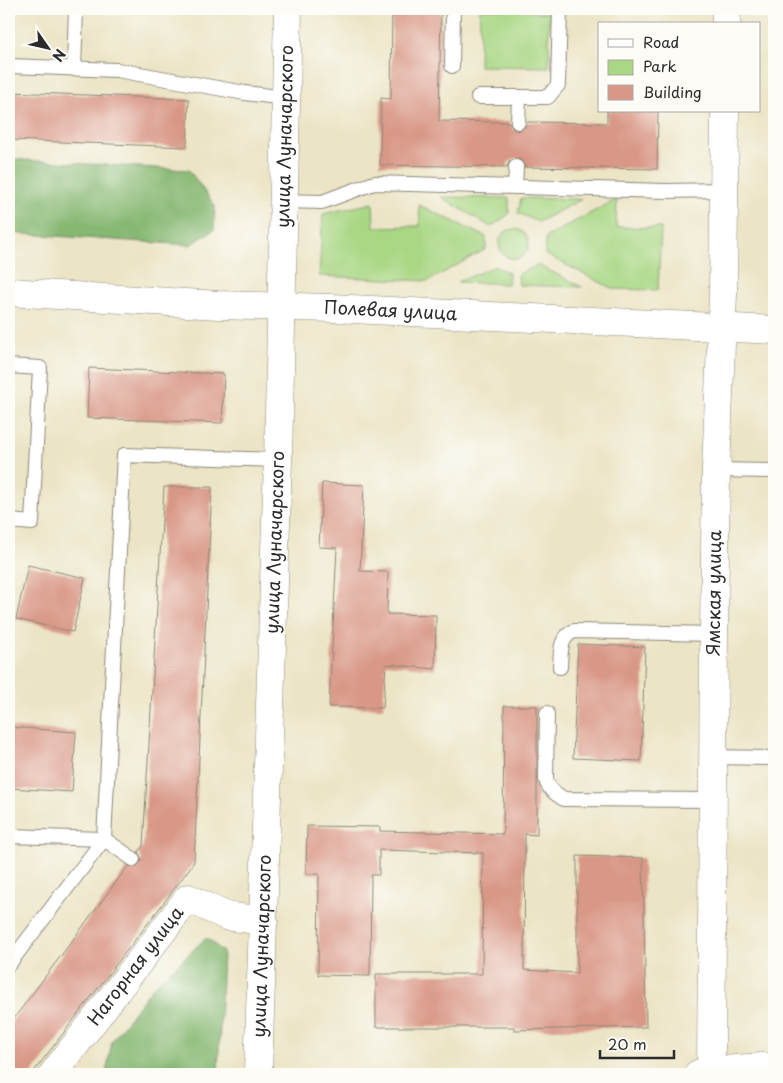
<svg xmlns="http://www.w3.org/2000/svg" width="783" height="1083" viewBox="0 0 783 1083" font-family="'Playpen Sans',sans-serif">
	<rect width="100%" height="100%" fill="#fdfcf7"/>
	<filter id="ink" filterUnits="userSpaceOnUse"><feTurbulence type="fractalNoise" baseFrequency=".02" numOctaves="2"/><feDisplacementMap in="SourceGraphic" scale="10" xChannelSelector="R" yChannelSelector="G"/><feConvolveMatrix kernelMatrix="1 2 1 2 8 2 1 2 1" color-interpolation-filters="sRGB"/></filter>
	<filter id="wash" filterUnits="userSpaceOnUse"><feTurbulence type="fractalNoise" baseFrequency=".0096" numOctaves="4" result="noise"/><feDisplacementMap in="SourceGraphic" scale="20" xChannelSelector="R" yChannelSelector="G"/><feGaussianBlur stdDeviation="1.12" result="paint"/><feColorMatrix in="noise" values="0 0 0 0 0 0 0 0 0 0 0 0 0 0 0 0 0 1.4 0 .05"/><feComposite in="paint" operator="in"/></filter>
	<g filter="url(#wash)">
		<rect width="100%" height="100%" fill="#ebe4c5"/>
		<!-- green -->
		<g fill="#a9d784" stroke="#6a8158">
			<polygon points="480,9 530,9 531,12 549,13 549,67 479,66"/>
			<polygon points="441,197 509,198 509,214 491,227"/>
			<polygon points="521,198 582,199 538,222 518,213"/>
			<polygon points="617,199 616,227 661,228 658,290 613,289 545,254 546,237"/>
			<polygon points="373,203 374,227 420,226 419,205 486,237 486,249 428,281 319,276 323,214"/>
			<circle cx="514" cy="244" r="15"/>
			<polygon points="538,265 582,287 519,285 518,274"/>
			<polygon points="495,266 509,273 508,284 457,282"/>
		</g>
		<!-- forest -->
		<g fill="#86b872" stroke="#58724e">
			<polygon points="9,159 189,170 215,206 214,230 190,245 9,233"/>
			<polygon points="205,939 209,939 223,952 218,1074 106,1074 112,1041 153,987"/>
		</g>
		<g id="blocks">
			<!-- building -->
			<g fill="#d99887">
				<polygon points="392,9 441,9 439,121 509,122 513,129 518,131 525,127 527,122 607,123 607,111 658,111 657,169 525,167 521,160 516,158 509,162 507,167 380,165 381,98 391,99"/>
				<polygon points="9,92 189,99 187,147 9,140"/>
				<polygon points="89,368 224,374 222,423 87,418"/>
				<polygon points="322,483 364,485 360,571 388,572 387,614 436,615 435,669 386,664 383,708 329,707 337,548 319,547"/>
				<polygon points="164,487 212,487 194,862 175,888 32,1074 9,1074 9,1025 128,866 136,867 142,860 138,852 143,846"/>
				<polygon points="28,565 85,578 73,632 16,619"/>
				<polygon points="578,644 645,647 641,761 573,758"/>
				<polygon points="504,706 537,706 537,835 525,834 524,970 577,973 577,856 643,858 646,1027 514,1030 514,1027 376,1027 376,974 482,974 483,853 379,850 379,875 371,875 370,976 318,975 319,874 306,874 307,826 380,827 380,831 503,834"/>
				<polygon points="9,727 76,732 72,792 9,788"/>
			</g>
		</g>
	</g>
	<g filter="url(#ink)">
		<use href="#blocks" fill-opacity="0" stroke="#8b8878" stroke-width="1"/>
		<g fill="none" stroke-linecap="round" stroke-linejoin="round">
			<!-- service casing -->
			<g stroke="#8b8878" stroke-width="16">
				<g id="service">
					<polyline points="9,66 117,70 245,93 286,98"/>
					<polyline points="452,66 453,9"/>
					<polyline points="74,69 76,9"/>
					<polyline points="478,97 548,97 558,85 560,9"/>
					<polyline points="518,122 519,97"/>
					<polyline points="515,187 516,167"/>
					<polyline points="284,201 322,202 374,183 666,191 724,190"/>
					<polyline points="9,366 40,368 32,523 9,521"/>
					<polyline points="716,470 774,471"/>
					<path d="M560 667C561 652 559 638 574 631L714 634"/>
					<path d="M547 713 546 780C548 789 556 794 564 799L712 800"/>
					<polyline points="713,757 774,758"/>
					<polyline points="9,836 104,839 133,859"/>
					<polyline points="9,964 104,839 124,455 278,460"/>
				</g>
			</g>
			<!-- minor casing -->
			<g stroke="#8b8878" stroke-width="29">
				<g id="minor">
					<path id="s1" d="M53 1074 188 898 226 916 264 921"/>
					<polyline points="698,1074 711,1071 774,1066"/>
				</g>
			</g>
			<!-- tertiary casing -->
			<g stroke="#8b8878" stroke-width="29">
				<g id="tertiary">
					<path id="s2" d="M9 292 218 305 332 308 774 330"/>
				</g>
			</g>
			<!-- primary casing -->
			<g stroke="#8b8878" stroke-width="29">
				<g id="primary">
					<polyline points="726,24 726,9"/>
					<path id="s3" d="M258 1074 278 460 288 9"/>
					<path id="s4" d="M711 1074 714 634 716 470 723 294 725 111"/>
				</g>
			</g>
			<!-- service -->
			<use href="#service" stroke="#fff" stroke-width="14"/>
			<!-- minor -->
			<use href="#minor" stroke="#fff" stroke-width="28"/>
			<!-- tertiary -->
			<use href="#tertiary" stroke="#fff" stroke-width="28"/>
			<!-- primary -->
			<use href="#primary" stroke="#fff" stroke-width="28"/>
		</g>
	</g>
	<g text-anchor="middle" stroke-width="4.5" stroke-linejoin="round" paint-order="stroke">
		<!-- street labels -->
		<g font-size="18" fill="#2b2b2b" stroke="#fdfcf7">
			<text dy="6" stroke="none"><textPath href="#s3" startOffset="938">улица Луначарского</textPath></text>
			<text dy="6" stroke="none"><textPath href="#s2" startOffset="382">Полевая улица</textPath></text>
			<text dy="6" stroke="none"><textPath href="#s3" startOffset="532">улица Луначарского</textPath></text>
			<text dy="6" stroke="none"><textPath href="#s4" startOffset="481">Ямская улица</textPath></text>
			<text dy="6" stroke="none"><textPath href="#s3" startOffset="128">улица Луначарского</textPath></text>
			<text dy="6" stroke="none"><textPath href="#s1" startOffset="136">Нагорная улица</textPath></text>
		</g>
	</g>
	<!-- margin -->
	<rect width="783" height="1083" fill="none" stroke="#fdfcf7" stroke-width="30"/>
	<!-- legend -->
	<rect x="598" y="22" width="162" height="90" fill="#fdfcf7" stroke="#a9a8a5"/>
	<rect x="608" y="39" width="25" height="8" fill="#ffffff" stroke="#a9a8a5"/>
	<text x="643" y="48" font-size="15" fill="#2b2b2b">Road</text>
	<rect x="608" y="60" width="25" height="15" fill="#a9d784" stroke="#a9a8a5"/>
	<text x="643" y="72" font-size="15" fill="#2b2b2b">Park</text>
	<rect x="608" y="85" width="25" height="15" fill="#d99887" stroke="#a9a8a5"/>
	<text x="643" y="98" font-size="15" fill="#2b2b2b">Building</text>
	<!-- north arrow -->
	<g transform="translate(48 48) rotate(124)" stroke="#fdfcf7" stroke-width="4" paint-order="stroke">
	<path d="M0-4L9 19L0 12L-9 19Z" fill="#2b2b2b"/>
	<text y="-8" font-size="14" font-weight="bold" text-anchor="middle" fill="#2b2b2b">N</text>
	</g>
	<!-- scale -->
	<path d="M600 1050v8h74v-8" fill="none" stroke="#2b2b2b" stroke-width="2.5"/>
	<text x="608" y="1050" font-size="15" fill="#2b2b2b" stroke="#fdfcf7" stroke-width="4" paint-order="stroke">20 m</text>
</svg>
